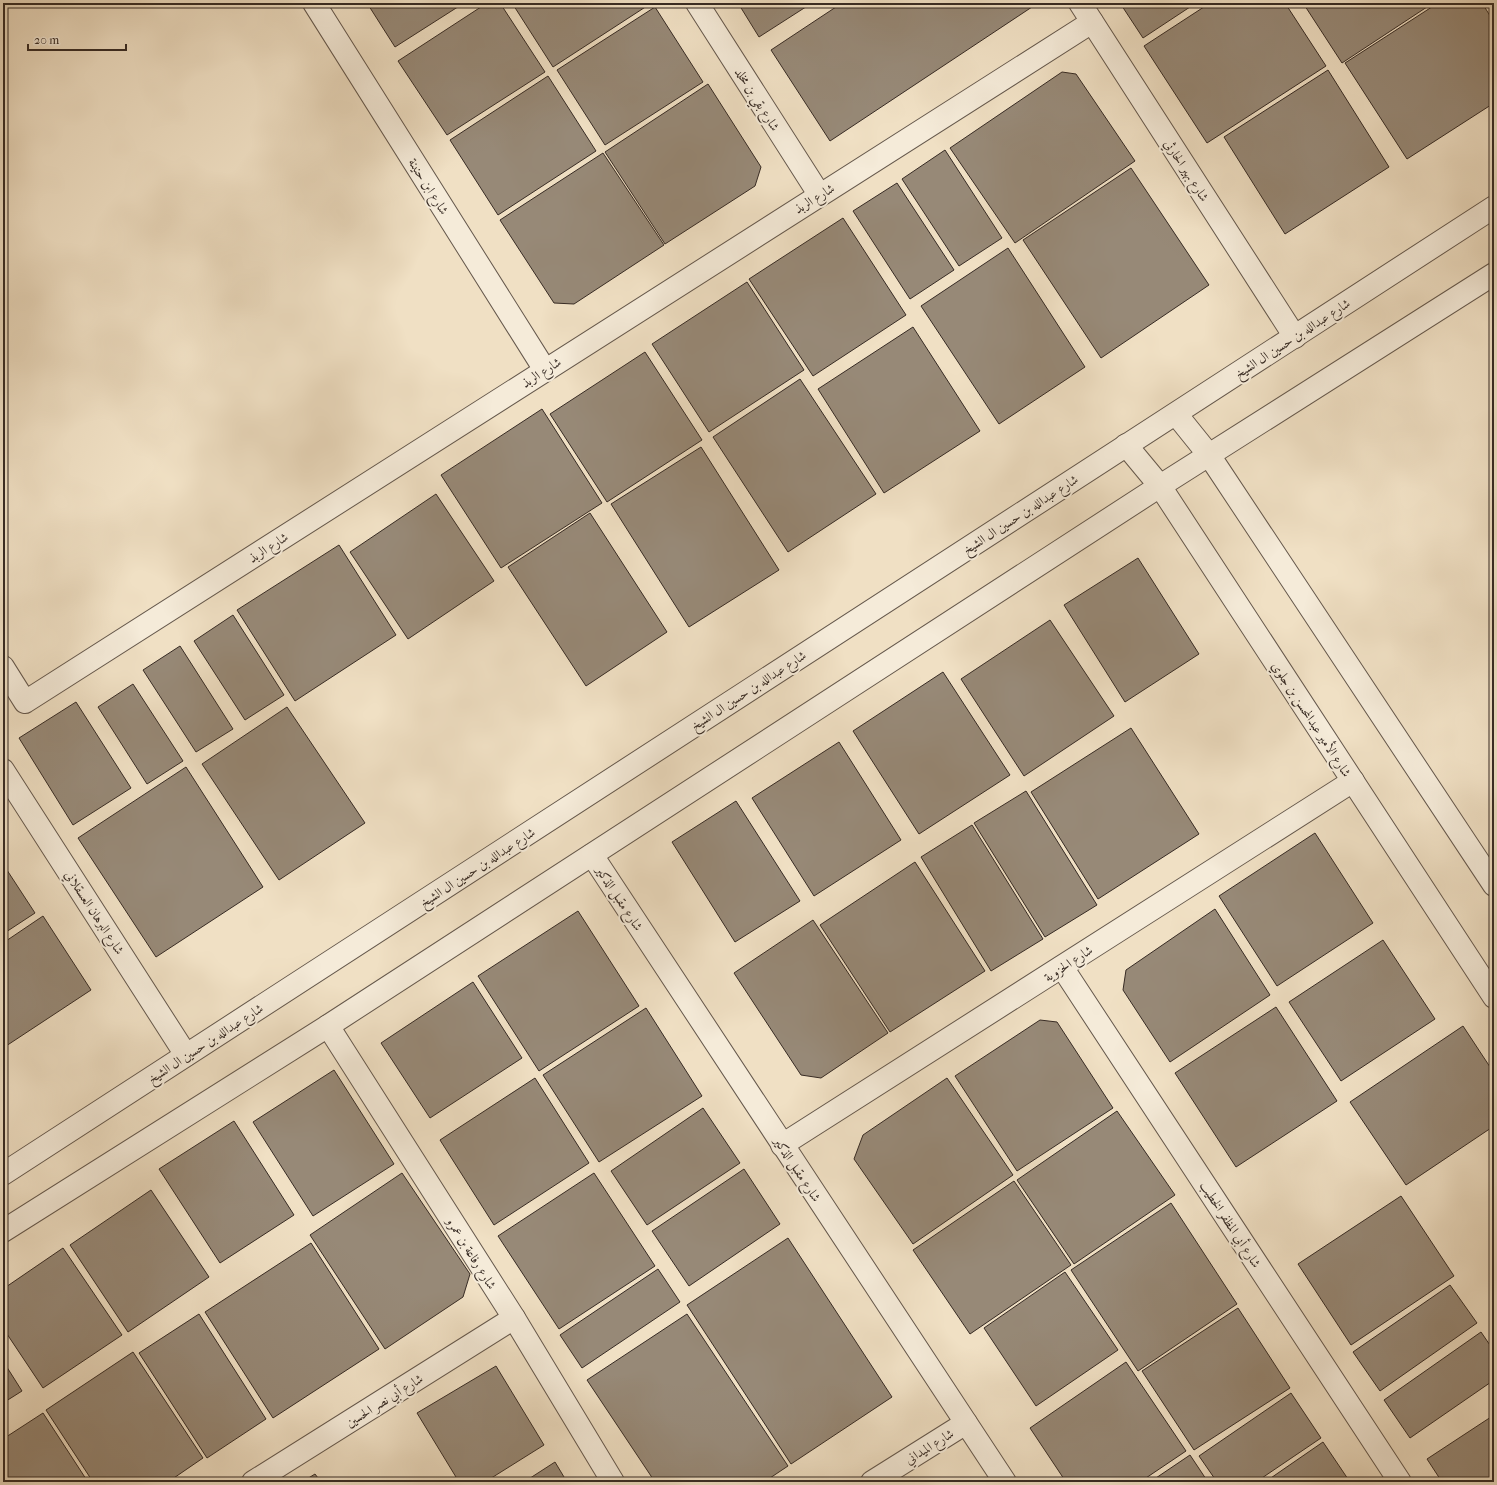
<svg xmlns="http://www.w3.org/2000/svg" width="1497" height="1485" viewBox="0 0 1497 1485" font-family="'IM FELL French Canon',Amiri,serif">
	<rect width="100%" height="100%" fill="#f0e0c4"/>
	<filter id="stains"><feTurbulence type="fractalNoise" baseFrequency=".005" numOctaves="4"/><feColorMatrix values="0 0 0 0 .2 0 0 0 0 .09 0 0 0 0 .02 0 0 0 .5 -.17"/></filter>
	<radialGradient id="worn" r=".72"><stop offset=".6" stop-color="#630" stop-opacity="0"/><stop offset="1" stop-color="#630" stop-opacity=".3"/></radialGradient>
	<!-- building -->
	<g fill="#978977" stroke="#372b24">
		<polygon points="367,3 464,3 395,47"/>
		<polygon points="487,3 500,3 545,72 447,135 398,61"/>
		<polygon points="512,3 650,3 650,4 553,67"/>
		<polygon points="738,3 812,3 759,37"/>
		<polygon points="842,3 1034,3 1035,5 830,141 771,50"/>
		<polygon points="1120,3 1196,3 1143,38"/>
		<polygon points="1210,3 1285,3 1326,66 1207,143 1144,46"/>
		<polygon points="1303,3 1433,3 1342,63"/>
		<polygon points="1438,3 1482,3 1494,22 1494,103 1407,159 1345,63"/>
		<polygon points="655,7 703,82 605,145 557,70"/>
		<polygon points="1328,70 1389,167 1285,234 1224,137"/>
		<polygon points="1062,72 1076,74 1135,161 1015,243 950,148"/>
		<polygon points="548,76 596,151 498,215 450,140"/>
		<polygon points="708,84 761,167 755,186 665,244 605,152"/>
		<polygon points="945,150 1002,238 959,266 902,179"/>
		<polygon points="603,153 664,245 574,304 554,303 500,220"/>
		<polygon points="1131,168 1209,285 1101,358 1023,240"/>
		<polygon points="897,183 954,270 910,299 853,211"/>
		<polygon points="843,218 906,315 813,376 749,279"/>
		<polygon points="1008,248 1085,367 999,424 921,306"/>
		<polygon points="747,282 804,370 709,432 652,344"/>
		<polygon points="913,327 980,431 884,493 818,389"/>
		<polygon points="645,352 702,440 607,502 550,414"/>
		<polygon points="800,379 876,494 788,552 713,437"/>
		<polygon points="542,409 602,503 501,568 441,475"/>
		<polygon points="701,447 779,570 689,627 611,504"/>
		<polygon points="436,494 494,581 408,639 350,552"/>
		<polygon points="590,513 667,632 586,686 508,567"/>
		<polygon points="339,545 396,635 295,701 237,610"/>
		<polygon points="1138,558 1199,654 1125,702 1064,605"/>
		<polygon points="233,615 284,695 245,720 194,641"/>
		<polygon points="1050,620 1114,716 1024,776 961,679"/>
		<polygon points="180,646 233,729 196,752 143,670"/>
		<polygon points="943,672 1010,775 919,834 853,731"/>
		<polygon points="133,684 183,761 147,784 98,707"/>
		<polygon points="76,702 131,788 73,825 19,738"/>
		<polygon points="287,707 365,823 279,880 202,764"/>
		<polygon points="1131,728 1199,834 1098,899 1031,792"/>
		<polygon points="839,742 901,840 814,896 752,798"/>
		<polygon points="186,767 263,887 156,957 78,838"/>
		<polygon points="1026,791 1097,905 1045,937 974,823"/>
		<polygon points="736,801 800,901 735,942 672,842"/>
		<polygon points="972,825 1043,939 991,971 921,857"/>
		<polygon points="1315,833 1373,923 1277,986 1219,896"/>
		<polygon points="915,862 985,971 890,1032 820,925"/>
		<polygon points="3,864 35,913 3,934"/>
		<polygon points="1215,909 1270,995 1170,1062 1123,990 1126,970"/>
		<polygon points="578,911 639,1006 539,1071 478,976"/>
		<polygon points="43,916 91,990 3,1048 3,943"/>
		<polygon points="813,920 888,1033 821,1078 801,1075 734,973"/>
		<polygon points="1383,940 1435,1019 1341,1081 1289,1002"/>
		<polygon points="473,982 522,1058 430,1118 381,1043"/>
		<polygon points="1276,1007 1337,1101 1236,1167 1175,1073"/>
		<polygon points="646,1008 702,1096 599,1162 543,1075"/>
		<polygon points="1040,1020 1057,1022 1113,1108 1017,1171 955,1076"/>
		<polygon points="1463,1026 1494,1073 1494,1126 1406,1185 1350,1102"/>
		<polygon points="334,1070 394,1164 313,1216 253,1122"/>
		<polygon points="535,1078 589,1163 494,1225 440,1140"/>
		<polygon points="947,1078 1013,1175 913,1244 854,1159 863,1135"/>
		<polygon points="703,1108 740,1163 647,1225 611,1171"/>
		<polygon points="1117,1111 1175,1195 1074,1264 1017,1180"/>
		<polygon points="234,1121 294,1215 220,1263 159,1169"/>
		<polygon points="744,1169 780,1224 689,1286 652,1231"/>
		<polygon points="402,1173 470,1274 463,1297 385,1349 310,1235"/>
		<polygon points="594,1173 655,1266 559,1329 498,1236"/>
		<polygon points="1014,1181 1071,1265 970,1334 913,1250"/>
		<polygon points="151,1190 209,1277 128,1332 70,1245"/>
		<polygon points="1401,1196 1454,1276 1351,1345 1298,1264"/>
		<polygon points="1171,1203 1237,1304 1138,1371 1071,1270"/>
		<polygon points="788,1238 892,1397 791,1464 687,1305"/>
		<polygon points="311,1243 379,1349 273,1418 205,1312"/>
		<polygon points="63,1248 122,1335 43,1388 3,1328 3,1289"/>
		<polygon points="658,1269 680,1302 582,1368 560,1335"/>
		<polygon points="1065,1272 1118,1350 1036,1406 984,1328"/>
		<polygon points="1450,1285 1477,1323 1380,1391 1353,1352"/>
		<polygon points="1238,1308 1290,1388 1194,1450 1142,1371"/>
		<polygon points="199,1314 266,1419 207,1458 139,1353"/>
		<polygon points="687,1314 788,1466 764,1482 655,1482 587,1380"/>
		<polygon points="1481,1332 1494,1351 1494,1380 1410,1438 1384,1400"/>
		<polygon points="133,1352 203,1458 168,1482 93,1482 46,1410"/>
		<polygon points="3,1361 22,1391 3,1403"/>
		<polygon points="1126,1362 1186,1451 1140,1482 1066,1482 1030,1428"/>
		<polygon points="496,1366 544,1445 485,1482 459,1482 417,1413"/>
		<polygon points="1291,1393 1321,1438 1256,1482 1217,1482 1199,1456"/>
		<polygon points="43,1413 88,1482 3,1482 3,1439"/>
		<polygon points="1494,1415 1494,1482 1442,1482 1427,1459"/>
		<polygon points="1323,1442 1350,1482 1265,1482"/>
		<polygon points="1190,1455 1208,1482 1150,1482"/>
		<polygon points="555,1462 567,1482 524,1482"/>
		<polygon points="315,1474 321,1482 302,1482"/>
	</g>
	<g fill="none" stroke-linecap="round" stroke-linejoin="round">
		<!-- minor casing -->
		<g stroke="#65584c" stroke-width="24">
			<g id="minor">
				<polyline points="314,3 545,370"/>
				<polyline points="697,3 819,194"/>
				<polyline points="1080,3 1295,337"/>
				<polyline points="3,667 25,702 1092,22"/>
				<polyline points="3,770 186,1055"/>
				<polyline points="592,855 1005,1482"/>
				<polyline points="1062,967 1400,1482"/>
				<polyline points="328,1026 514,1318 613,1482"/>
				<polyline points="782,1145 1353,781"/>
				<polyline points="253,1482 514,1318"/>
				<polyline points="872,1482 966,1423"/>
			</g>
		</g>
		<!-- tertiary casing -->
		<g stroke="#65584c" stroke-width="24">
			<g id="tertiary">
				<polyline points="1176,414 1209,455 1494,885"/>
				<polyline points="1126,445 1160,486 1494,997"/>
				<polyline points="3,1174 1494,207"/>
				<polyline points="3,1231 328,1026 1160,486 1494,274"/>
			</g>
		</g>
		<!-- minor -->
		<use href="#minor" stroke="#f5ebd9" stroke-width="22"/>
		<!-- tertiary -->
		<use href="#tertiary" stroke="#f5ebd9" stroke-width="22"/>
	</g>
	<g text-anchor="middle" stroke-width="4" stroke-linejoin="round" paint-order="stroke">
		<!-- street labels -->
		<g font-size="13" fill="#372b24" stroke="#f5ebd9">
			<text transform="translate(758 99) rotate(58)" y="5">شارع بقي بن مخلد</text>
			<text transform="translate(1187 170) rotate(57)" y="5">شارع بهير الحارثي</text>
			<text transform="translate(429 186) rotate(58)" y="5">شارع ابن حنينة</text>
			<text transform="translate(814 198) rotate(-32)" y="5">شارع الربذ</text>
			<text transform="translate(1292 338) rotate(-33)" y="5">شارع عبدالله بن حسين ال الشيخ</text>
			<text transform="translate(541 372) rotate(-33)" y="5">شارع الربذ</text>
			<text transform="translate(1020 514) rotate(-33)" y="5">شارع عبدالله بن حسين ال الشيخ</text>
			<text transform="translate(268 547) rotate(-33)" y="5">شارع الربذ</text>
			<text transform="translate(748 690) rotate(-33)" y="5">شارع عبدالله بن حسين ال الشيخ</text>
			<text transform="translate(1312 719) rotate(57)" y="5">شارع الأمير عبدالمحسن بن جلوي</text>
			<text transform="translate(477 867) rotate(-33)" y="5">شارع عبدالله بن حسين ال الشيخ</text>
			<text transform="translate(620 898) rotate(57)" y="5">شارع مقبل الذكير</text>
			<text transform="translate(95 912) rotate(57)" y="5">شارع البرهان العسقلاني</text>
			<text transform="translate(1068 963) rotate(-33)" y="5">شارع الحزوية</text>
			<text transform="translate(205 1043) rotate(-33)" y="5">شارع عبدالله بن حسين ال الشيخ</text>
			<text transform="translate(798 1169) rotate(57)" y="5">شارع مقبل الذكير</text>
			<text transform="translate(1231 1224) rotate(57)" y="5">شارع أبي المظفر الخطيب</text>
			<text transform="translate(472 1253) rotate(58)" y="5">شارع رفاعة بن عمرو</text>
			<text transform="translate(384 1400) rotate(-32)" y="5">شارع أبي نصر الحسين</text>
			<text transform="translate(929 1446) rotate(-32)" y="5">شارع الميداني</text>
		</g>
	</g>
	<!-- margin -->
	<rect width="1497" height="1485" fill="none" stroke="#f0e0c4" stroke-width="16"/>
	<rect x="4" y="4" width="1489" height="1477" fill="none" stroke="#372b24" stroke-width="2"/>
	<rect x="8" y="8" width="1481" height="1469" fill="none" stroke="#372b24"/>
	<!-- scale -->
	<path d="M28 44v6h98v-6" fill="none" stroke="#372b24" stroke-width="2"/>
	<text x="34" y="44" font-size="12" fill="#372b24" stroke="#f5ebd9" stroke-width="3" paint-order="stroke">20 m</text>
	<rect width="100%" height="100%" filter="url(#stains)"/>
	<rect width="100%" height="100%" fill="url(#worn)"/>
</svg>
